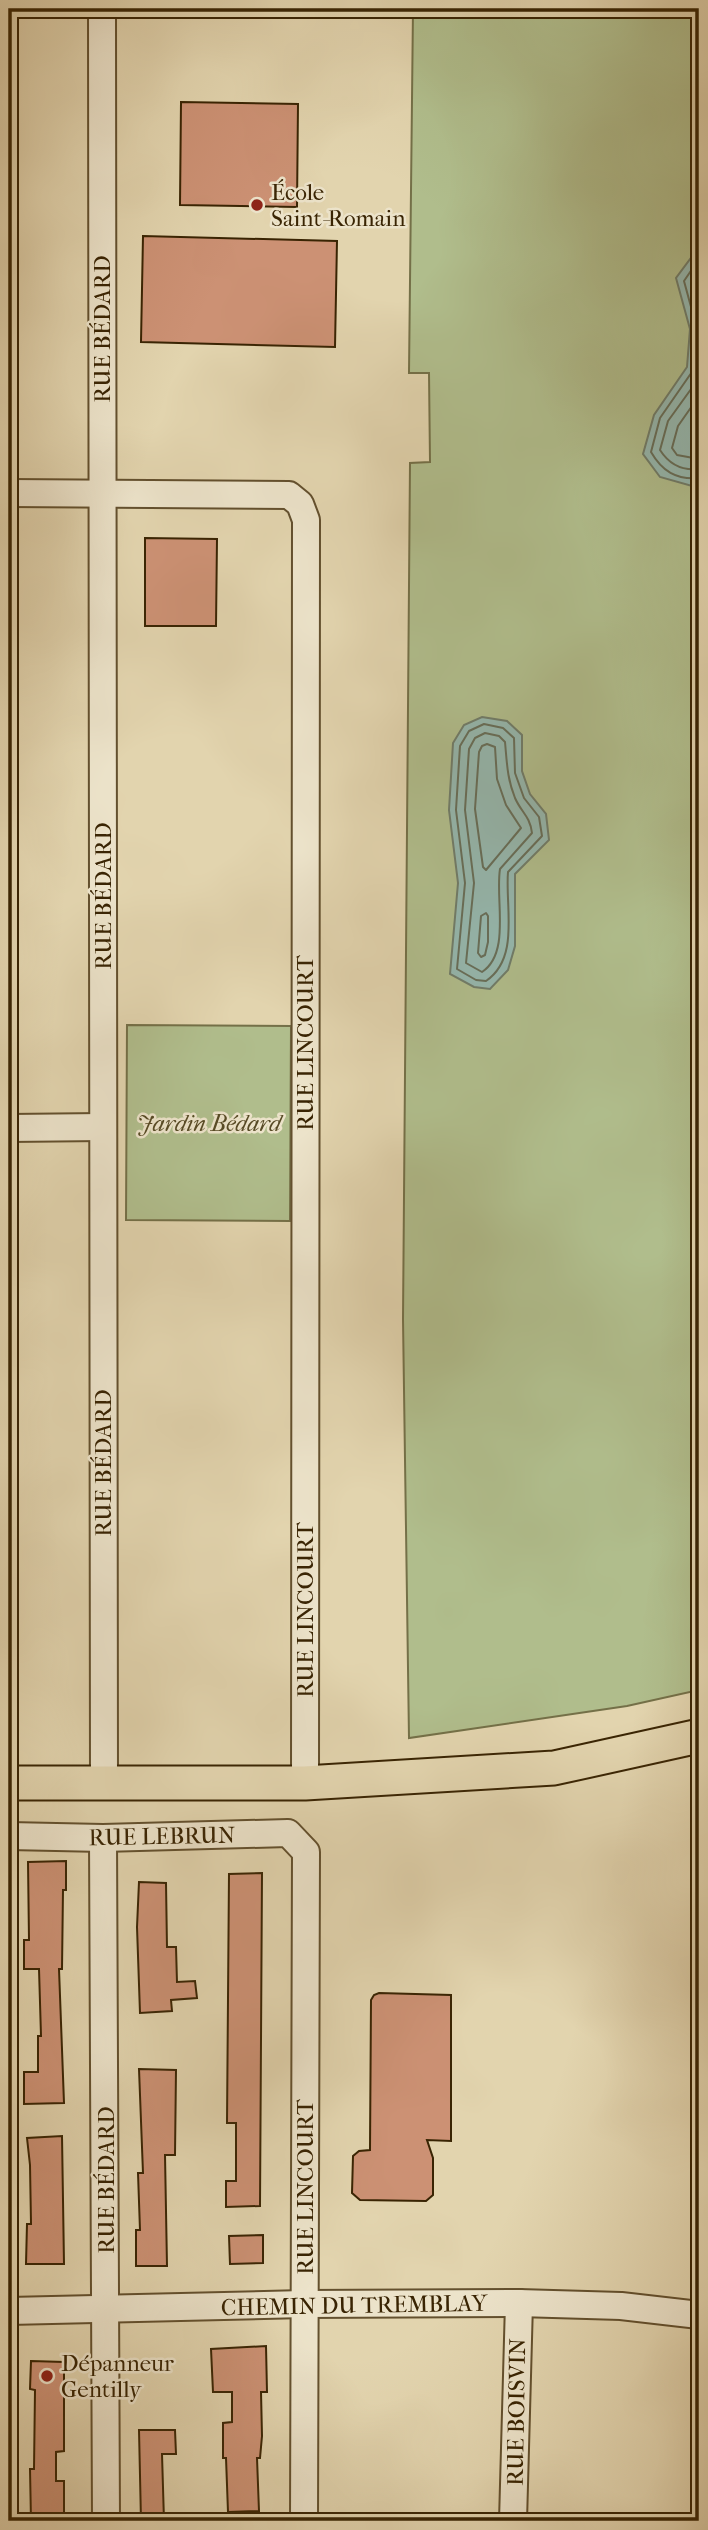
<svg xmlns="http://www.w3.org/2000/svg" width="708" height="2530" viewBox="0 0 708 2530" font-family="'IM FELL French Canon',serif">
	<rect width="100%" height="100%" fill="#e2d4ae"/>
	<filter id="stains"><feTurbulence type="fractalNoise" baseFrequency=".00286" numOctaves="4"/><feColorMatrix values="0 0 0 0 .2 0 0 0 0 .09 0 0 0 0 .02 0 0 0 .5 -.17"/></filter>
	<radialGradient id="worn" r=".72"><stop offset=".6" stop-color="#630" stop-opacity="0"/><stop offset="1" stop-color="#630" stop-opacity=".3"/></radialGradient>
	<!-- green -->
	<g fill="#b0bd8c" stroke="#747048" stroke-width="2">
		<polygon points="413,9 699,9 699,1690 627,1706 409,1738 403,1319 410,463 430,462 429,373 409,373"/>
		<polygon points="127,1025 291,1026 290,1221 126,1220"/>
	</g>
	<!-- water -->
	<g fill="#95b8af" stroke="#707d6a" stroke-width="2">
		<polygon points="699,250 699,484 692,486 660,477 643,454 654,415 687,367 690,329 676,278 696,251"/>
		<polygon points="482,717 507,721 522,735 522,771 530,794 546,814 549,840 515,874 515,946 508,970 490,989 474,987 450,974 458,883 449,810 453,743 464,725"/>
	</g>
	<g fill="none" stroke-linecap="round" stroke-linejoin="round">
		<!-- shore -->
		<g stroke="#676e59" stroke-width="2">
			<path d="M699 259 684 281 697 329 694 369 660 418 651 452C662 471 676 480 699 478"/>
			<path d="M699 378 668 421 660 450C669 464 682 471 699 469"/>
			<polyline points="699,396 678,426 672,448 677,455 699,459"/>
			<path d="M484 724 503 728 514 738 515 773 524 798 539 817 542 836 508 872C505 907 520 958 486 981L476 980 457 969 465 883 456 810 460 746 469 731Z"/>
			<path d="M485 733 499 736 505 742C507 763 507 778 515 798 521 812 530 816 532 833L500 869C495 899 511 953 482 972L466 963 474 883 465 810 469 749 475 738Z"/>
			<polygon points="487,744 495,747 497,779 506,805 521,828 486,870 483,867 475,809 479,752 482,746"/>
			<polygon points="486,913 488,916 488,942 485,955 481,957 478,953 481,916"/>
		</g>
	</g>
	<!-- building -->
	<g fill="#cc9174" stroke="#392403" stroke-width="2">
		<polygon points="181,102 298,104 297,207 180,205"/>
		<polygon points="143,236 337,241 335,347 141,342"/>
		<polygon points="145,538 217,539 216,626 145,626"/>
		<polygon points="66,1861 66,1890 63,1890 62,1969 59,1969 64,2103 24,2104 24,2072 38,2072 38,2036 41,2036 39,1969 24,1969 24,1940 29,1940 28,1862"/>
		<polygon points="262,1873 260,2206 226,2207 226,2181 236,2181 236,2123 227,2123 229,1874"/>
		<polygon points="139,1882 166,1883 167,1947 176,1947 177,1982 195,1981 197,1998 171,2000 172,2011 140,2013 137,1927"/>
		<polygon points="379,1993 451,1995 451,2141 427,2140 433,2158 433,2195 426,2201 360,2200 352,2193 353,2156 359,2151 370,2150 371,2000 374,1995"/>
		<polygon points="139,2069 176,2070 175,2155 165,2155 167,2266 136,2266 136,2230 140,2230 138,2173 143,2173"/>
		<polygon points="62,2136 64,2264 26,2264 27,2224 31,2224 30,2165 27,2138"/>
		<polygon points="263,2235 263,2263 230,2264 229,2236"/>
		<polygon points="266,2346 267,2392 261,2392 262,2436 260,2458 257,2458 259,2511 228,2512 226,2458 223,2458 223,2423 232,2422 232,2392 213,2392 211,2349"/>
		<polygon points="31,2361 64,2362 64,2451 56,2452 56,2481 64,2481 64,2521 31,2521 30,2469 34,2469 35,2390 30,2389"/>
		<polygon points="139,2430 175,2430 176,2454 162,2454 164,2521 141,2521"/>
	</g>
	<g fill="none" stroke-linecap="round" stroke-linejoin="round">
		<!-- minor casing -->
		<g stroke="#63502e" stroke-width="30">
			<g id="minor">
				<polyline points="102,9 104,1784"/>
				<polyline points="9,493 289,495 300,504 306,520 305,1783"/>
				<polyline points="9,1128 103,1127"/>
				<polyline points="9,1836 103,1838 288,1833 306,1852 304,2521"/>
				<polyline points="103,1838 106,2521"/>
				<polyline points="9,2311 304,2304 519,2303 621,2306 699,2315"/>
				<polyline points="513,2521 519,2303"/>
			</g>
		</g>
		<!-- major casing -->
		<g stroke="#392403" stroke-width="37">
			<polyline id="major" points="9,1783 305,1783 554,1768 699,1736"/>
		</g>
		<!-- minor -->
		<use href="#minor" stroke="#ece3ca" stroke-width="26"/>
		<!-- major -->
		<use href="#major" stroke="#e2d4ae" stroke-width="33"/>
	</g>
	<!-- markers -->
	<g fill="#8f2418" stroke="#ece3ca" stroke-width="2.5">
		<circle cx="257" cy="205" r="7"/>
		<circle cx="47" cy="2376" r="7"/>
	</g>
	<g text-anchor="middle" stroke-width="5" stroke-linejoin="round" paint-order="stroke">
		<!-- poi labels -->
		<g font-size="23" fill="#392403" stroke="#ece3ca" text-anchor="start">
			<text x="271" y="200">École<tspan x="271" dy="26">Saint-Romain</tspan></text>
			<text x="61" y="2371">Dépanneur<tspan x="61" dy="26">Gentilly</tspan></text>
		</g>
		<!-- street labels -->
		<g font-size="23" fill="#392403" stroke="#ece3ca">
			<text transform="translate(102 329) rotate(-90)" y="8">RUE BÉDARD</text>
			<text transform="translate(103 896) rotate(-90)" y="8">RUE BÉDARD</text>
			<text transform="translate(305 1043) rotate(-90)" y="8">RUE LINCOURT</text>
			<text transform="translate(103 1463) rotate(-90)" y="8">RUE BÉDARD</text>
			<text transform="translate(305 1610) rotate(-90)" y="8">RUE LINCOURT</text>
			<text transform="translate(162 1836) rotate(-1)" y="8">RUE LEBRUN</text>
			<text transform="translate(106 2180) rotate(-90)" y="8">RUE BÉDARD</text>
			<text transform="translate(305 2187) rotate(-90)" y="8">RUE LINCOURT</text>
			<text transform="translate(354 2305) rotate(-1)" y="8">CHEMIN DU TREMBLAY</text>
			<text transform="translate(516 2412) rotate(-89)" y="8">RUE BOISVIN</text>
		</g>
		<!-- park labels -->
		<g font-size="23" font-style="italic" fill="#574a25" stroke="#ece3ca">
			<text x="209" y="1131">Jardin Bédard</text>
		</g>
	</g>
	<!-- margin -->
	<rect width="708" height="2530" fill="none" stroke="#e2d4ae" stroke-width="35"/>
	<rect x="10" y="10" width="687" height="2509" fill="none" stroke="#392403" stroke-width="3.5"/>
	<rect x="18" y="18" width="673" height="2495" fill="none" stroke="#392403" stroke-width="2"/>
	<rect width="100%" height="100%" filter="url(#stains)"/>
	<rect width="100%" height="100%" fill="url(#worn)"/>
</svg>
